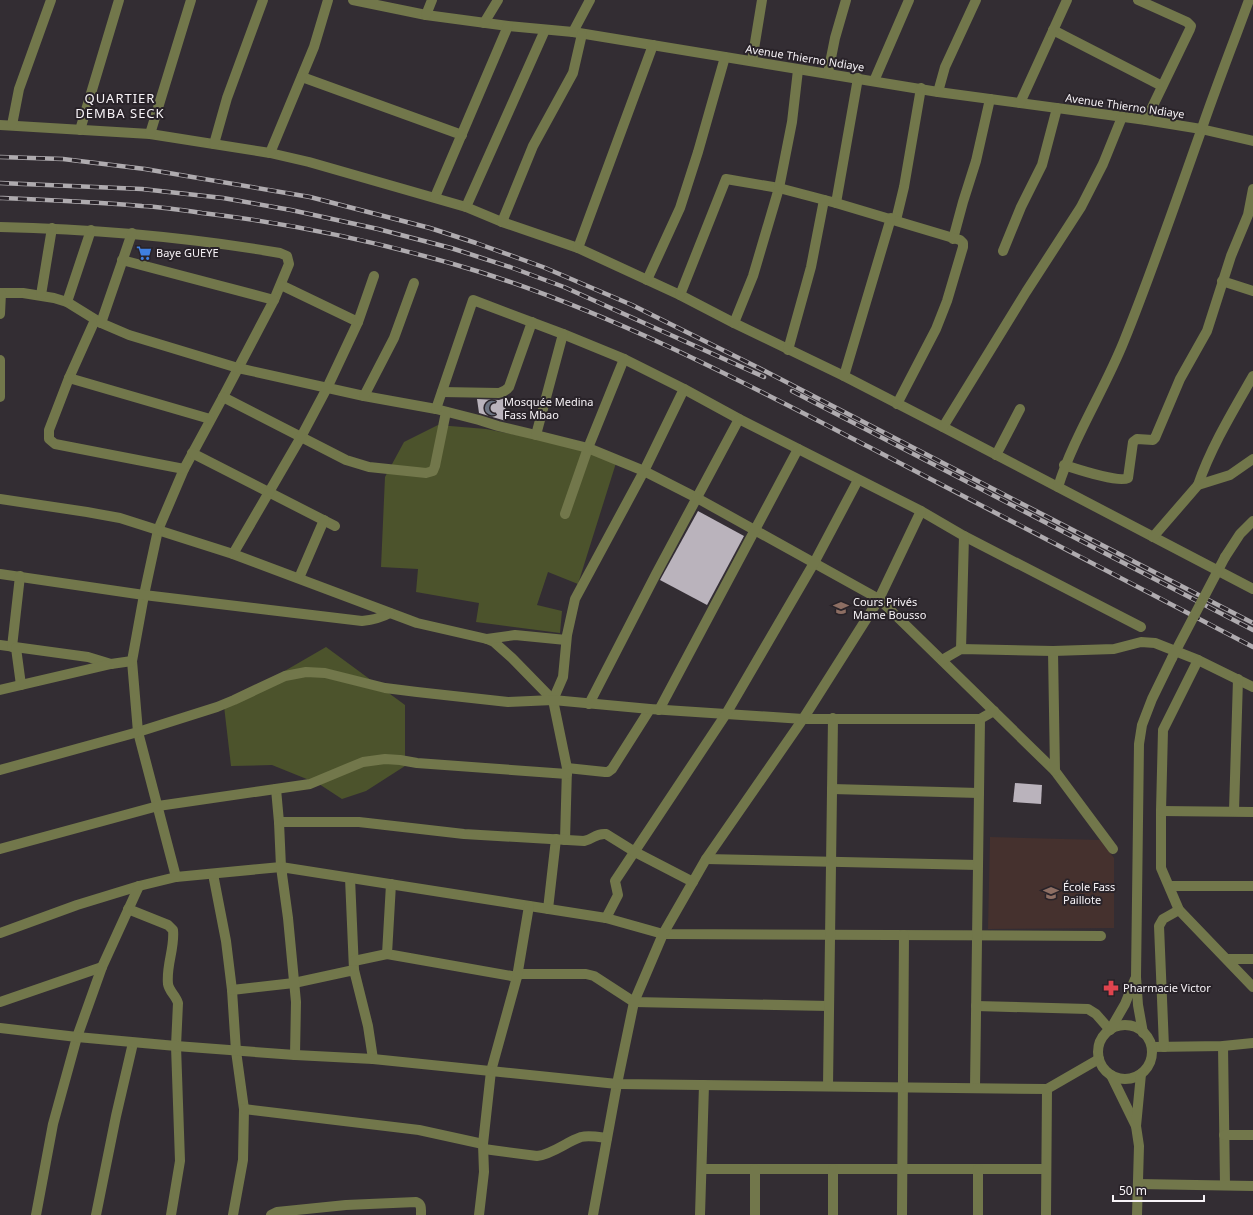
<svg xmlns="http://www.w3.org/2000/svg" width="1253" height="1215" viewBox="0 0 1253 1215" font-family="'Noto Sans',sans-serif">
	<rect width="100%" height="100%" fill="#332d33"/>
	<!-- education -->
	<polygon fill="#45312e" points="990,837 1100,840 1114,858 1114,928 988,929"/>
	<!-- green -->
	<g fill="#4c532c">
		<polygon points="438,425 486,429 568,445 616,463 578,584 548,572 537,605 562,611 560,633 476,622 479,603 416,592 418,569 381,567 385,477 404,442"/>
		<polygon points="326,647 405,705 405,766 366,791 342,799 319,784 272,765 231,766 224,706"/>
	</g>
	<!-- building -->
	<g fill="#bab3bc">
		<polygon points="505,398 506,421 479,413 477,399 499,400"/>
		<polygon points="698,511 744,536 707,605 660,580"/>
		<polygon points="1015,783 1042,785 1041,804 1013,802"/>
	</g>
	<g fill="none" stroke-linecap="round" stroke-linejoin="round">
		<!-- minor -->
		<g stroke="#72774b" stroke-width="10">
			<polyline points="353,0 426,15 508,26 573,32 938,92 1146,120 1201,129 1253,141"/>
			<polyline points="1138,0 1187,22 1191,26 1190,29 1146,120"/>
			<polyline points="426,15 432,0"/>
			<polyline points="484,23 498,0"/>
			<polyline points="1053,30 1162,86"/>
			<polyline points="573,32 590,0"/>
			<polyline points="752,61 762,0"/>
			<polyline points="828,73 835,38 846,0"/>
			<polyline points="302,77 462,135"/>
			<polyline points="874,81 909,0"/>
			<polyline points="938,92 945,67 976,0"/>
			<polyline points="1020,103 1067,0"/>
			<polyline points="0,125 150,134 270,153 309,162 466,207 502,222 578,248 680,295 734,323 844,376 943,427 1253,589"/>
			<polyline points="12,125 19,89 51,0"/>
			<polyline points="80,130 119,0"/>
			<polyline points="150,134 191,0"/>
			<polyline points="214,144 227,98 263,0"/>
			<polyline points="270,153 314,47 328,0"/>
			<polyline points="435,197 508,26"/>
			<polyline points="836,203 858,78"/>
			<polyline points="466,207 545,30"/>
			<polyline points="896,220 904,187 921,88"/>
			<polyline points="502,222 533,146 573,73 582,34"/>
			<path d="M0 227C94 229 187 237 280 253L287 256 289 264 274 300 223 397 184 469 158 530 144 595 132 661 138 732 176 877"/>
			<polyline points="953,239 963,202 976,161 990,99"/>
			<polyline points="578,248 653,45"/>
			<polyline points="1003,251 1021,207 1042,165 1057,108"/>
			<polyline points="122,260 274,300"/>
			<polyline points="647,280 680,208 698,152 725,57"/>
			<polyline points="1222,281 1253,291"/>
			<polyline points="281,285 358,322"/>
			<polyline points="0,293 23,293 54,298 67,302 101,323 129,335 238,368 364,396 436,409 479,420 498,426 536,435 588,448 644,471 697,498 879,599 1055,771 1113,849"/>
			<polyline points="41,295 52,228"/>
			<polyline points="680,295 726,179 779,188 836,203 960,240 963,243 963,247 947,301 936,329 897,404"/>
			<polyline points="67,302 91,230"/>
			<polyline points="0,314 1,293"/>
			<polyline points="95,320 69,378 49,430 49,439 55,444 184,469"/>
			<polyline points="101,323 132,233"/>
			<polyline points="734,323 753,276 779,188 792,122 798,70"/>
			<polyline points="788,350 811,267 824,200"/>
			<polyline points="0,360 0,397"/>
			<polyline points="844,376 891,218"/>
			<polyline points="69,378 210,419"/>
			<path d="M442 392 499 393C503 392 506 391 509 387L532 322"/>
			<polyline points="364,396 394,338 414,283"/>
			<polyline points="223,397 346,460 369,467 426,473 433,471 435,466 446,412"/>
			<polyline points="436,409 473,300 563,334 624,359 684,389 739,419 921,511 964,536 1141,627"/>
			<polyline points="943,427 1026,292 1081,207 1103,164 1122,117"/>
			<polyline points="536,435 563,334"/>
			<polyline points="192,453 335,526"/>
			<polyline points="996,455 1020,409"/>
			<path d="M1064 465C1077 469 1118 483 1128 478L1133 442 1137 439 1153 440 1155 438 1180 379 1207 331 1231 256 1248 215 1253 189"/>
			<path d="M1198 485C1211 447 1233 411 1253 376"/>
			<path d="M1058 487C1074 436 1104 391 1124 341 1152 272 1176 201 1201 131 1216 87 1233 44 1249 0"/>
			<polyline points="0,499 87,512 120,518 233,554 417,623 487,639 494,642 512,658 553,700 567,768 565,840"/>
			<polyline points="565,514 588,448 624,359"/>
			<polyline points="1153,537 1198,485 1230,475 1253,459"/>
			<polyline points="233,554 301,437 327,388 358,322 374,276"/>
			<path d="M0 574 144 595 362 621C372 620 381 618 390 613"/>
			<polyline points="299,578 324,520"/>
			<polyline points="487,639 515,635 566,640"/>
			<polyline points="0,645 88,657 111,664"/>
			<polyline points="12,647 20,576"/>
			<polyline points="16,648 21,685"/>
			<polyline points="961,649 964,536"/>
			<polyline points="1053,651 1055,771"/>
			<polyline points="942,660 961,649 1053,651 1114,649 1141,642 1155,643 1198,660 1253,687"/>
			<polyline points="1198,660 1163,730 1161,811 1161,868 1179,910 1253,987"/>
			<polyline points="0,690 111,664 132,661"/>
			<polyline points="553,700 563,677 567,635 575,599 644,471 684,389"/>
			<polyline points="589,704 656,574 739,419"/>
			<polyline points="659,710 798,449"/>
			<polyline points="567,768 605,772 608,772 612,769 650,709"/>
			<polyline points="0,770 138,732 217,707 234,700 285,676 306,672 325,673 385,688 417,692 508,702 553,700 650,709 803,719 980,719 994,711"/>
			<polyline points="276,789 279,822"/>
			<polyline points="832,789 979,793"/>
			<polyline points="1161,811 1253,812"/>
			<polyline points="1234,811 1238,679"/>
			<polyline points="0,849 158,806 310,784 363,762 385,759 400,760 417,763 567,774"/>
			<polyline points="706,859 978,865"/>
			<polyline points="213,874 226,941 232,990 236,1051 244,1109 243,1160 233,1215"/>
			<polyline points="350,878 354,970"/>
			<polyline points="391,884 387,954 517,977"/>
			<polyline points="1170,886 1253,886"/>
			<path d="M128 909 168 925 173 930C175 948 166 965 168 984 169 991 176 996 178 1003L176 1046 180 1161 171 1215"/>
			<polyline points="548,909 556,839"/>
			<polyline points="606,918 618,895 615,881 726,714 814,563 858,480"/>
			<path d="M0 933 77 905 139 886 176 877 281 867 279 822H359L464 834 584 841C594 839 595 833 606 834L635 852 693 882"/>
			<polyline points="1227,959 1253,959"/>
			<polyline points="354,961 387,954"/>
			<polyline points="518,974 586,974 594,976 634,1002 829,1006"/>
			<polyline points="232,990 294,983 354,970 368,1026 373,1059"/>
			<polyline points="0,1002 102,967"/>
			<polyline points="976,1006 1088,1009 1096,1014 1110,1030"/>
			<polyline points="1223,1046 1225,1185"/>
			<polyline points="1152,1047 1223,1046 1253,1043"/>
			<polyline points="1164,1047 1159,926 1163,919 1179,910"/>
			<polyline points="295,1055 296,1002 288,918 281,867 606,918 663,934 1101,936"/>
			<polyline points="828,1086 833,718"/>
			<polyline points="975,1088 980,719"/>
			<polyline points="244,1109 419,1130 483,1144"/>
			<polyline points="1224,1135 1253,1135"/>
			<path d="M484 1149 537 1156C553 1154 566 1142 581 1137 589 1135 599 1137 607 1138"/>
			<polyline points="702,1169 1046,1169"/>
			<polyline points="755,1169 755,1215"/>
			<polyline points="1138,1184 1253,1186"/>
			<polyline points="36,1215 53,1124 77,1037 102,967 139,886"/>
			<polyline points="96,1215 116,1116 133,1043"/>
			<path d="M271 1215 277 1212 346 1205 416 1202C422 1204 421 1209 421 1215"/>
			<polyline points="479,1215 484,1172 483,1144 491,1071 517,977 529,906"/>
			<polyline points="593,1215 617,1084 634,1002 663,934 706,859 803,719 879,599 921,511"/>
			<polyline points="700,1215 704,1085"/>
			<polyline points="833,1215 833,1169"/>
			<polyline points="902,1215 904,935"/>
			<polyline points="978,1215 978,1169"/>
			<polyline points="1046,1215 1047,1089"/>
		</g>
		<!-- tertiary -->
		<g stroke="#72774b" stroke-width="10">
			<polyline points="1225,557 1240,534 1253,521"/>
			<circle cx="1125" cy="1052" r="27"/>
			<polyline points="0,1028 77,1037 176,1046 295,1055 373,1059 617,1084 1047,1089 1099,1059"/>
			<polyline points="1110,1030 1125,1004 1135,979"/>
			<polyline points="1143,1033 1138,1005 1136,977 1139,744 1142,725 1152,699 1172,658"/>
			<polyline points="1111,1075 1136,1126"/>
			<polyline points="1137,1215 1139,1146 1136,1126 1141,1074"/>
		</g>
		<!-- rail casing -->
		<g stroke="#afabaf" stroke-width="4.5">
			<g id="rail">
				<polyline points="0,157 63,159 145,169 310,197 430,228 476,243 543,267 632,305 759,368 1253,623"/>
				<polyline points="0,183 142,189 223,198 291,210 378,229 451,248 510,267 564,287 764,377"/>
				<path d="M0 198C47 200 95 202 142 206 162 207 182 210 202 213 297 224 389 244 480 272 616 315 743 382 869 447 997 513 1125 580 1253 647"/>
				<polyline points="792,391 1253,630"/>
			</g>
		</g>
		<!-- rail -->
		<use href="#rail" stroke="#292329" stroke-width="3" stroke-dasharray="9" stroke-linecap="butt"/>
		<!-- tertiary-bridge -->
		<polyline stroke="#72774b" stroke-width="10" points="1172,658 1225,557"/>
	</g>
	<!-- icons -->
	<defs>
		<g id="supermarket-bare" transform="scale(1.2)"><path d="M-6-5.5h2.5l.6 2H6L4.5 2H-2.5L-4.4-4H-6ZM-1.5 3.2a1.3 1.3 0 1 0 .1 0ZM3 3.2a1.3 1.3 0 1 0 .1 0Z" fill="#3f7fe0" stroke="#292329" stroke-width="2.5" paint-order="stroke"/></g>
		<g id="mosque-bare" transform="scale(1.2)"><path d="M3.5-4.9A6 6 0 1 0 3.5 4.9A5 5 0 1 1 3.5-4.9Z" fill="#6b7280" stroke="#292329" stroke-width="2.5" paint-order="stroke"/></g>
		<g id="school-bare" transform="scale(1.2)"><path d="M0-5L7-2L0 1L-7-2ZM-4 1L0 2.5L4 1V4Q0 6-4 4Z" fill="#8d6e63" stroke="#292329" stroke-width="2.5" paint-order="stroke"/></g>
		<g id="pharmacy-bare" transform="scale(1.2)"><path d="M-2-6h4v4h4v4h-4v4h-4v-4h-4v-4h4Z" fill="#e0444e" stroke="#292329" stroke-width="2.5" paint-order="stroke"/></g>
	</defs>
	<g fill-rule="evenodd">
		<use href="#supermarket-bare" x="144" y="253"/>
		<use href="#mosque-bare" x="492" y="408"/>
		<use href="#school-bare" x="841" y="608"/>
		<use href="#school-bare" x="1051" y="893"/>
		<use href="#pharmacy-bare" x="1111" y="988"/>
	</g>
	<g text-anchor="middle" stroke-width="4" stroke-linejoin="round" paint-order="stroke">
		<!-- street labels -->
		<g font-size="11" fill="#f7f3f7" stroke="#292329">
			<text transform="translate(805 58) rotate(9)" y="4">Avenue Thierno Ndiaye</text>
			<text transform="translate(1125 106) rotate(8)" y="4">Avenue Thierno Ndiaye</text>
		</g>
		<!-- poi labels -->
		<g font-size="11" fill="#f7f3f7" stroke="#292329" text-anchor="start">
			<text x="156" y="257">Baye GUEYE</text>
			<text x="504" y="406">Mosquée Medina<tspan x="504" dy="13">Fass Mbao</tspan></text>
			<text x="853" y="606">Cours Privés<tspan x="853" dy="13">Mame Bousso</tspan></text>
			<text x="1063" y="891">École Fass<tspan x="1063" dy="13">Paillote</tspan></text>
			<text x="1123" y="992">Pharmacie Victor</text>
		</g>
		<!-- quarter labels -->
		<g font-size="13" letter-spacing="1" fill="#f7f3f7" stroke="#292329">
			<text x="120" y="103">QUARTIER<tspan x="120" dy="15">DEMBA SECK</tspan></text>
		</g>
	</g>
	<!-- scale -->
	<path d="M1113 1195v6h91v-6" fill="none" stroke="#f7f3f7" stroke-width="2"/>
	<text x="1119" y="1195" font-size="12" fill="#f7f3f7" stroke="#292329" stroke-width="3" paint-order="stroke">50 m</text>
</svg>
